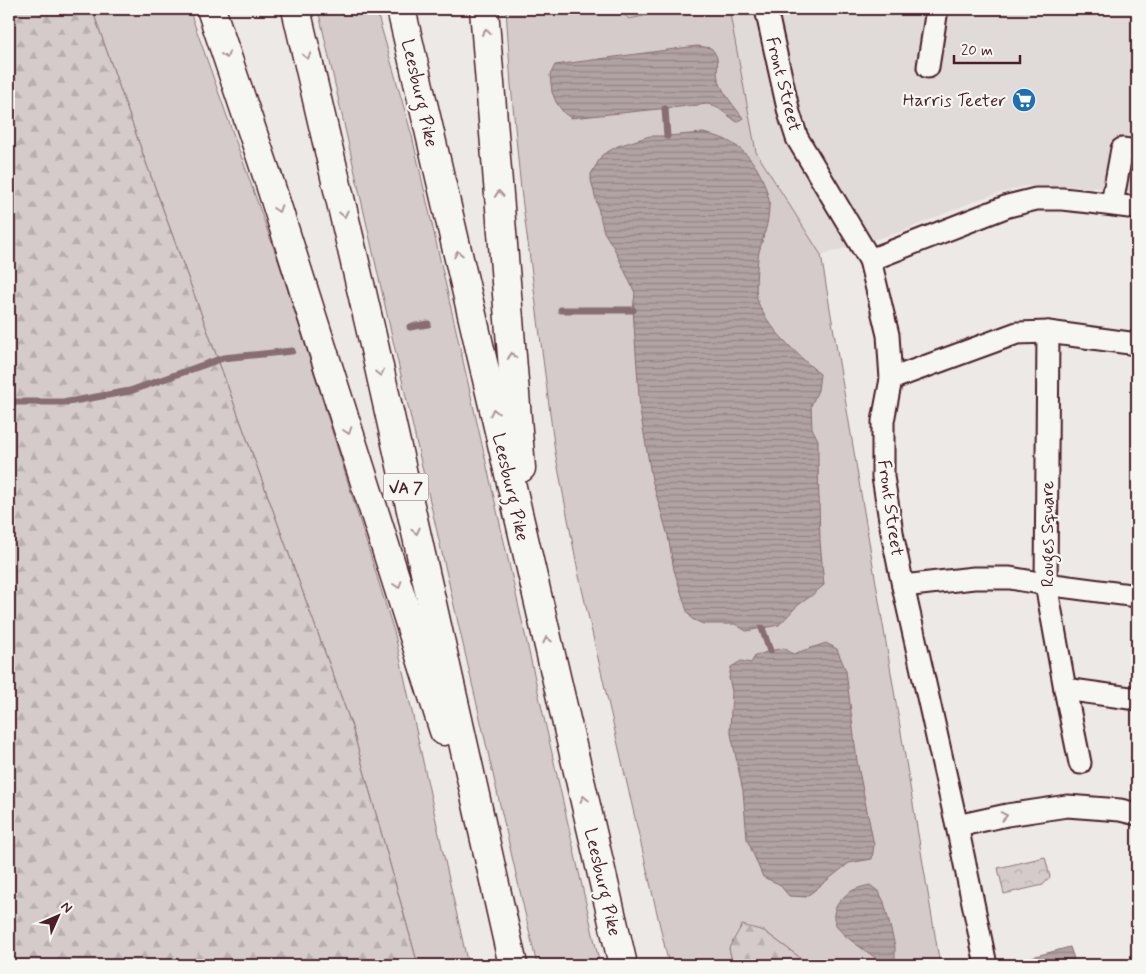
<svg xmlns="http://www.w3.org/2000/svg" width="1146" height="974" viewBox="0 0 1146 974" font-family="Mynerve,sans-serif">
	<defs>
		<pattern id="forest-firs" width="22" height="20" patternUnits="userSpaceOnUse" patternTransform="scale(1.25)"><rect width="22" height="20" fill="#d4cbca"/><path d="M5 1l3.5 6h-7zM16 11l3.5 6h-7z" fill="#b8aeae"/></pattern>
		<pattern id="park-crowns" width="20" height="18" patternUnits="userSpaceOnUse" patternTransform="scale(1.25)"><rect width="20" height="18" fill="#d4cbca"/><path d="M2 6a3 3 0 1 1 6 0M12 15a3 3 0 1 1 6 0" fill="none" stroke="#b8aeae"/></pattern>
		<pattern id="water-rules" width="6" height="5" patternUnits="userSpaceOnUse" patternTransform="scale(1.25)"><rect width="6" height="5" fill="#b1a2a3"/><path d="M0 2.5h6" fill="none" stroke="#928385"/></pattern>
	</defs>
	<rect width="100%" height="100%" fill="#ece9e6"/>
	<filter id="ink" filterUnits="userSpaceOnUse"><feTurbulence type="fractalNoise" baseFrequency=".02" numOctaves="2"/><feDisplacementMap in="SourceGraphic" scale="10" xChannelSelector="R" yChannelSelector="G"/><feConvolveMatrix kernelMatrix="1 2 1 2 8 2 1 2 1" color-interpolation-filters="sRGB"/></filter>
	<g filter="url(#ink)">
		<!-- built -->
		<polygon fill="#e0dad8" points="729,9 1137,9 1137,193 1092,187 1025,186 979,199 900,232 821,255 756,152"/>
		<!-- grass -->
		<g fill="#d4cbca" stroke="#8f757a">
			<polygon points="92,9 189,9 279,263 321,395 395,635 468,965 418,965 351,724 145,160"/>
			<polygon points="318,9 376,9 412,136 600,965 537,965 394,345"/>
			<polygon points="506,9 729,9 756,152 821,255 940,965 810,965 764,931 729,948 733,965 669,965 579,576 555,452 534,289 521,190 511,85"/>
		</g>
		<!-- forest -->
		<g fill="url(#forest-firs)" stroke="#8f757a">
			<polygon points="9,9 92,9 145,160 351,724 418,965 9,965"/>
			<polygon points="742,925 764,931 810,965 733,965 729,948"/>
		</g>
		<!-- park -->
		<g fill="url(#park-crowns)" stroke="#8f757a">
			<polygon points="618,9 676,9 629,19"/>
			<polygon points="1045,857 1050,877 1043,885 1004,894 998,868"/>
		</g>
		<!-- water -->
		<g fill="url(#water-rules)" stroke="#886e73">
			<path d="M697 46 711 48C723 61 714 69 719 81 724 95 735 107 743 118L737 122 718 108 708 104 571 118 564 113 556 102 552 92 550 75 555 65Z"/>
			<path d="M703 133C710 135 719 136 726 140 749 151 762 172 768 196 769 200 770 203 769 207 769 223 763 237 759 252 757 262 755 288 757 298 762 323 801 358 820 374L818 390 811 406 812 428 818 440V462L820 541 824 585 811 596 797 606 779 625 746 631 735 624H703L692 619 687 611 674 570 668 536 652 480 640 411 633 310 635 293 614 248 604 232 591 180V174L602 155 618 146 650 136H667Z"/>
			<polygon points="826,643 837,649 846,671 857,761 874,845 872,859 849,863 806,897 789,896 779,884 763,877 747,839 743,791 730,729 732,692 729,678 731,667 741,661 751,663 755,656 770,651 784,648 793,654"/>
			<path d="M870 885 879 892 884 902 895 946V960L890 965 883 963C875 958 868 952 860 947 845 936 823 922 840 901 849 890 857 888 870 885Z"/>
			<polygon points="1070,947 1076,965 1032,965 1032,957"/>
		</g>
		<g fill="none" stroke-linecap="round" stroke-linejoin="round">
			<!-- stream -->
			<g stroke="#886e73" stroke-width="7">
				<polyline points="665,109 667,136"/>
				<polyline points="561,310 633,310"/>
				<polyline points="410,327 428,324"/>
				<polyline points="9,402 68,402 130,391 223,358 292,351"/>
				<polyline points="762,628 770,651"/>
			</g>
			<!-- minor casing -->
			<g stroke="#4a1f2b" stroke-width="25">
				<g id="minor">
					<polyline points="766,9 789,113 797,138 870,260 888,335 891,379 883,421 883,477 893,538 903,586 957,826 986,965"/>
					<polyline points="928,67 937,9"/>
					<polyline points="1112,204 1122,149 1137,151"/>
					<polyline points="870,260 1008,206 1036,199 1062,199 1090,202 1137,208"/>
					<polyline points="1048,332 1046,584 1065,689 1080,763"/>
					<polyline points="891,379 1017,333 1048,332 1137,344"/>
					<polyline points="903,586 974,578 1010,578 1046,584 1137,596"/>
					<polyline points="1065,689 1137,699"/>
					<polyline points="957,826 1007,815 1067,806 1120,810 1137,814"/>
				</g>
			</g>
			<!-- highway casing -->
			<g stroke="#4a1f2b" stroke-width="31">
				<g id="highway">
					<polyline points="211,9 270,184 444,731"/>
					<polyline points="296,9 370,327 513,965"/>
					<polyline points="401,9 623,965"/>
					<polyline points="484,9 521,468"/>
				</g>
			</g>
			<!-- minor -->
			<use href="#minor" stroke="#f6f6f2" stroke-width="21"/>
			<!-- highway -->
			<use href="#highway" stroke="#f6f6f2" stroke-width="28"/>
		</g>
		<!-- one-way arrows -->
		<defs><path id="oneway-chevron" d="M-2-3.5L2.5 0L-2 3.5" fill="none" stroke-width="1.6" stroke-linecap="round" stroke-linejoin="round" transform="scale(1.25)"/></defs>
		<g stroke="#a99598">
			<use href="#oneway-chevron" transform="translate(486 32) rotate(-95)"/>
			<use href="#oneway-chevron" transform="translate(226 55) rotate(71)"/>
			<use href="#oneway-chevron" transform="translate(307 56) rotate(77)"/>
			<use href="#oneway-chevron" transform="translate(499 194) rotate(-95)"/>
			<use href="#oneway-chevron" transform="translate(278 209) rotate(72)"/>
			<use href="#oneway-chevron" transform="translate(344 214) rotate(77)"/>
			<use href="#oneway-chevron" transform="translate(458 254) rotate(-103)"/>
			<use href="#oneway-chevron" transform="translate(512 356) rotate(-95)"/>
			<use href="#oneway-chevron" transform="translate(380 373) rotate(77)"/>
			<use href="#oneway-chevron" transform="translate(494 412) rotate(-103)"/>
			<use href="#oneway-chevron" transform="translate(348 431) rotate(72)"/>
			<use href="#oneway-chevron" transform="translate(416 531) rotate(77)"/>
			<use href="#oneway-chevron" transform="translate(398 585) rotate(72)"/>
			<use href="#oneway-chevron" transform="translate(547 640) rotate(-103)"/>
			<use href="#oneway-chevron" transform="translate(584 799) rotate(-103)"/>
			<use href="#oneway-chevron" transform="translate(1004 816) rotate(-11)"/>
		</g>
	</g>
	<!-- icons -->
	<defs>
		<g id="supermarket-disc" transform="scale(1.25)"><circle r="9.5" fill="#1f6fb2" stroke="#f6f6f2"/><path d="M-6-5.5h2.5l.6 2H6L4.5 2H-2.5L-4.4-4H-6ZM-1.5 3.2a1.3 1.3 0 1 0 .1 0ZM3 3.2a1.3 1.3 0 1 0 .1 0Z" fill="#fff"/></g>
	</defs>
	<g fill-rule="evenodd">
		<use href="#supermarket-disc" x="1024" y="100"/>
	</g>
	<g text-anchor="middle" stroke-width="4.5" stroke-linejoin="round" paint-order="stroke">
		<!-- shield labels -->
		<rect fill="#f6f6f2" stroke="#7e6067" stroke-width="1" x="383.5" y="473.5" width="45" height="27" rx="4"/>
		<g font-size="16" font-weight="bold" fill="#4a1f2b">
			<text x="406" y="493">VA 7</text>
		</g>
		<!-- street labels -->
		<g font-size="18" fill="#4a1f2b" stroke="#f6f6f2">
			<text transform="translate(784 84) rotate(76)" y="6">Front Street</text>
			<text transform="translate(420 93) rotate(77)" y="6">Leesburg Pike</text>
			<text transform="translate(511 487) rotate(77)" y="6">Leesburg Pike</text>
			<text transform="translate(891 508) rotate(82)" y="6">Front Street</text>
			<text transform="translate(1047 534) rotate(-90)" y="6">Rouges Square</text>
			<text transform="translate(603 882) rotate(77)" y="6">Leesburg Pike</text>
		</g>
		<!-- poi labels -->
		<g font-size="18" fill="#4a1f2b" stroke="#f6f6f2" text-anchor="end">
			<text x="1006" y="106">Harris Teeter</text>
		</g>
	</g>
	<!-- margin -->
	<rect width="1146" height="974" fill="none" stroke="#f6f6f2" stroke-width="30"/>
	<rect x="15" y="15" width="1116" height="944" fill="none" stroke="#4a1f2b" stroke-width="2" filter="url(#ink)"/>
	<!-- north arrow -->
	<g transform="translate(58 916) rotate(45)" stroke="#f6f6f2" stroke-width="4" paint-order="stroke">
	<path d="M0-4L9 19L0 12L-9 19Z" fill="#4a1f2b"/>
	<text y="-8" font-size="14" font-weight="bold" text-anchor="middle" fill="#4a1f2b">N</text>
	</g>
	<!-- scale -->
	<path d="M954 55v8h66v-8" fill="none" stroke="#4a1f2b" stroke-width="2.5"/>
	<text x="961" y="55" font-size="15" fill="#4a1f2b" stroke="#f6f6f2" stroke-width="4" paint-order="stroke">20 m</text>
</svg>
